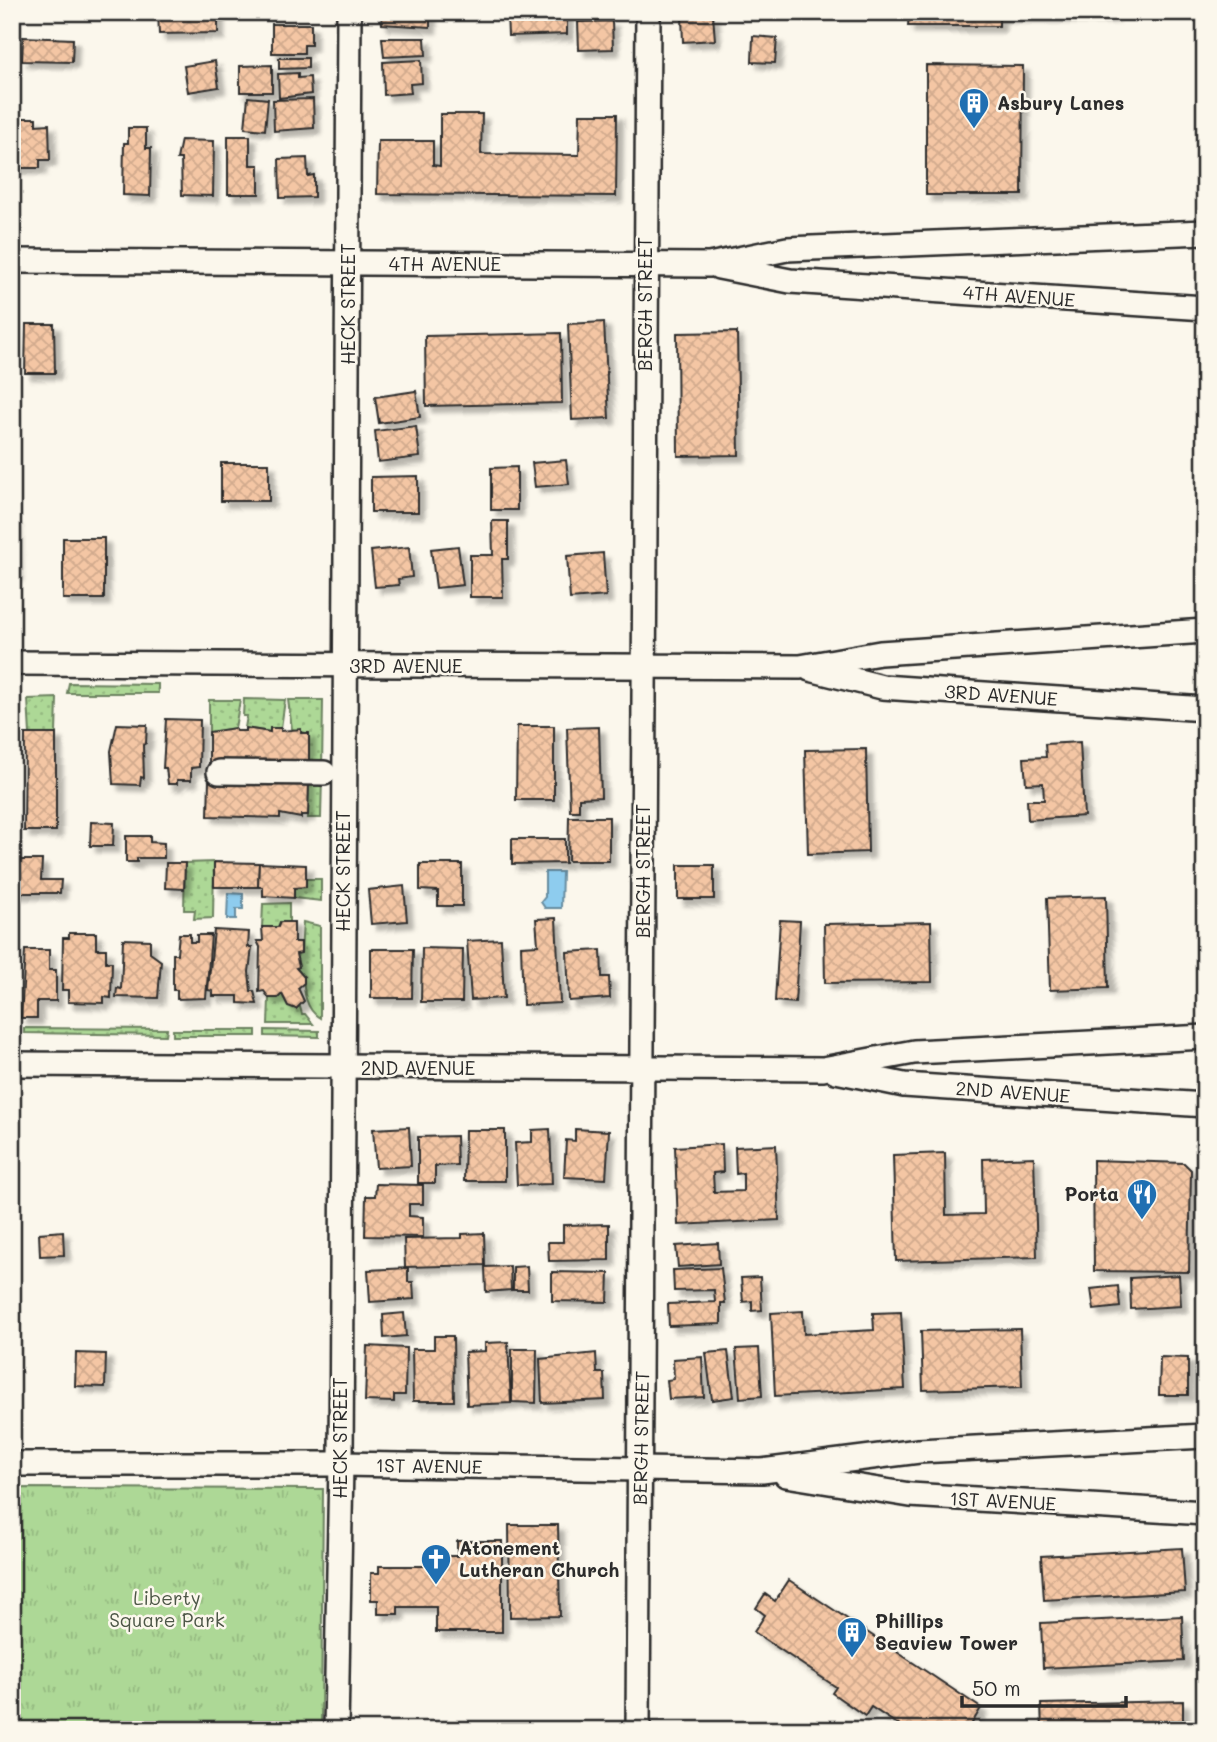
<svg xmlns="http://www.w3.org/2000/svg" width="1217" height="1742" viewBox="0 0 1217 1742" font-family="Mali,sans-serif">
	<defs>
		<pattern id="grass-dots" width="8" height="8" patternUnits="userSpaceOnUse" patternTransform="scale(1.75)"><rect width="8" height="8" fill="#add896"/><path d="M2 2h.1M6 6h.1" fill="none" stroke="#95ba81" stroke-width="1.8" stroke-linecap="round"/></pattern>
		<pattern id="park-tufts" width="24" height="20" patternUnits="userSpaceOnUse" patternTransform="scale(1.75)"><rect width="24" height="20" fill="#add896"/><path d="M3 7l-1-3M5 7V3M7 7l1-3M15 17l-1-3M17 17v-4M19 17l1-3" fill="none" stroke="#95ba81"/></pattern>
		<pattern id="building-cross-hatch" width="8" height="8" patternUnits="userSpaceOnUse" patternTransform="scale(1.75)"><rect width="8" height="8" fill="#f4c6a4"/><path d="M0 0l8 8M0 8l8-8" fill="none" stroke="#d1aa8d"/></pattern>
		<filter id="shadow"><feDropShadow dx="6" dy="6" stdDeviation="2" flood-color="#0004"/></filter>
	</defs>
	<rect width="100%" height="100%" fill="#fbf7ec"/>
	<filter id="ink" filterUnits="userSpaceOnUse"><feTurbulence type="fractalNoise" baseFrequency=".0143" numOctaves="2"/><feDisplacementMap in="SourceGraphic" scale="14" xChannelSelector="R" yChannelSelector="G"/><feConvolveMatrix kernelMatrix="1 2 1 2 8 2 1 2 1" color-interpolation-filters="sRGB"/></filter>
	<g filter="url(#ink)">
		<!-- grass -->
		<g fill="url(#grass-dots)" stroke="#6c8260" stroke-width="2">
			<polygon points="69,683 158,684 158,693 67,693"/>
			<polygon points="57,698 56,734 30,734 28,699"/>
			<polygon points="244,699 285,700 281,728 271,728 270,732 245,728 247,716 243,716"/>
			<polygon points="209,700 240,700 235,728 209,732"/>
			<polygon points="288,700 323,700 322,771 309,771 309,734 292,729"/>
			<polygon points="309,776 322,776 321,818 308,818"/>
			<polygon points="214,862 213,918 194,919 195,910 184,910 185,863"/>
			<polygon points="306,879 321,879 321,901 294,898 294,888"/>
			<polygon points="289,903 289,922 281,922 278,927 262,927 263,904"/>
			<path d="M303 922 320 926V1018C306 1010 303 991 304 977L296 968 299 967 296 954 301 953Z"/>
			<polygon points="282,994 288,1006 300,1007 302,1014 305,1014 313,1024 268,1024 269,998 277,998"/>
			<polygon points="24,1028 167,1029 166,1035 24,1033"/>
			<rect x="173" y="1030" width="83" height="6"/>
			<polygon points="265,1030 319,1031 319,1037 265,1036"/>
		</g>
		<!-- park -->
		<polygon fill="url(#park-tufts)" stroke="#6c8260" stroke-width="2" points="12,1488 323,1489 321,1730 12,1730"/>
		<!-- water -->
		<g fill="#8eccee" stroke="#668ca0" stroke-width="2">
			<polygon points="545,872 562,872 561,908 545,908 541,902 545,897"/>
			<polygon points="228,893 243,894 243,909 236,909 236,919 227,919"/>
		</g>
		<!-- building -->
		<g fill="url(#building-cross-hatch)" stroke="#2b2b2b" stroke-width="2" filter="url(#shadow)">
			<polygon points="158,12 218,12 218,33 159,34"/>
			<polygon points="381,12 430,12 430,27 382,24"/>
			<polygon points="507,12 567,12 567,34 508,36"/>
			<polygon points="909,12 1112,12 1112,16 999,16 999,26 908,26"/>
			<polygon points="713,15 715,40 683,42 682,17"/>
			<polygon points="612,21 613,49 579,50 578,22"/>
			<polygon points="272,24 311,24 311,45 304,45 304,53 272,53"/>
			<polygon points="753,36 777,38 775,63 752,62"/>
			<polygon points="23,37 73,39 72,62 22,61"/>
			<polygon points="382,38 425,38 426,55 384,57"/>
			<polygon points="279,58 308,58 308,68 279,69"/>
			<polygon points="421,60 422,83 410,84 411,93 384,95 383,62"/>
			<polygon points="215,61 219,87 188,92 184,66"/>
			<polygon points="272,65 272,92 240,92 240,66"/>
			<polygon points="926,65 1023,66 1022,195 926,195"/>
			<polygon points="298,73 298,78 310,77 311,94 279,98 278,74"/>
			<polygon points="248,97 268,99 265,130 245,128"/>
			<polygon points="313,99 314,128 274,131 273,100"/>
			<polygon points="440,114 482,114 481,154 579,155 580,114 617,114 616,196 377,194 378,141 433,141 433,165 440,166"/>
			<polygon points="12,118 36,118 36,125 49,124 50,160 40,160 40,168 12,168"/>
			<polygon points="128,128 146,128 146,148 151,148 150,196 123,195 124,143 128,143"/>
			<polygon points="228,136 250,136 250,165 259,165 259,194 228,194"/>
			<polygon points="181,140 214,141 213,196 182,195 181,159 177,159"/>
			<polygon points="307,158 308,176 314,175 314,197 280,198 279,159"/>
			<polygon points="604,322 609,418 572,420 568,324"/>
			<polygon points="26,324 54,324 55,373 25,373"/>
			<polygon points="737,332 739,455 678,456 677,333"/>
			<polygon points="561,333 562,403 426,406 425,336"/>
			<polygon points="416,391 420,417 379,423 375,397"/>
			<polygon points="416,426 420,457 378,462 375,431"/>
			<polygon points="566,460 569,484 535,487 532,463"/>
			<rect x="221" y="463" width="48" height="38"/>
			<polygon points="517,467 517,510 491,510 491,468"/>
			<polygon points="418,476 418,512 371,512 371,477"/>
			<polygon points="12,520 15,520 16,575 12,575"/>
			<polygon points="492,521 508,521 508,559 502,559 503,597 470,597 470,555 493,555"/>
			<rect x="63" y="538" width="41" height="61"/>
			<polygon points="458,546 463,585 436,588 431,549"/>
			<polygon points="409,547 412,577 398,579 399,585 375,587 371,551"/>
			<polygon points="603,553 606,596 570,599 567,556"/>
			<polygon points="166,719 200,720 199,767 191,768 191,780 177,780 177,784 168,784 166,768 163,768"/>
			<polygon points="117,724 147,725 146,743 143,745 144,778 141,777 140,785 113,784 111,751"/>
			<polygon points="517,726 554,726 554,800 516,800"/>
			<polygon points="599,727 601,797 579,798 579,811 570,811 567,728"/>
			<polygon points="235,728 236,731 245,731 245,728 270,732 270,728 281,728 281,731 301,729 301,733 309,733 309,767 209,766 209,732"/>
			<polygon points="25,734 56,734 56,831 24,831"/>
			<polygon points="1080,742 1084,816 1028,820 1027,800 1044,800 1043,783 1026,784 1024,758 1046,757 1045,744"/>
			<polygon points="866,749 868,852 808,854 805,750"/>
			<polygon points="209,779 309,781 308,815 301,815 301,818 280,814 280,818 208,816"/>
			<polygon points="569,817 609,817 609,861 568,861"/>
			<polygon points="91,822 114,823 113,846 90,846"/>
			<polygon points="126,836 150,836 150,842 164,843 164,858 137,858 137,862 126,862"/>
			<polygon points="512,839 565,839 565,863 512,864"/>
			<polygon points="13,860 42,860 41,880 61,880 60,893 13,893"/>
			<polygon points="214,862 259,863 258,887 214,887"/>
			<polygon points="166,863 185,863 184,889 165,888"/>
			<polygon points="259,863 306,865 306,887 294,888 294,898 263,896 263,887 258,887"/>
			<polygon points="420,864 462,864 462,906 438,906 438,891 420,890"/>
			<rect x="678" y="865" width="36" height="34"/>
			<polygon points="404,886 407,921 371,924 368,890"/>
			<polygon points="1106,896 1108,988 1050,990 1047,898"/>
			<polygon points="556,918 560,1003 523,1005 521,946 538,945 536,919"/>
			<polygon points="780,920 800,921 795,1003 775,1001"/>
			<polygon points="280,922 294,922 294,942 301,942 301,953 296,954 299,967 296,968 304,977 304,983 298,988 304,1001 296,1009 288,1006 282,994 278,998 269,998 264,991 259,992 260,947 257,941 263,941 262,927 278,927"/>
			<polygon points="931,922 932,982 825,983 824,924"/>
			<polygon points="214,930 249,932 248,947 252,947 249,972 251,991 254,991 257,1004 238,1003 238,996 213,996 213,991 208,990"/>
			<polygon points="69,933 96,933 96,949 106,949 106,962 112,962 111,998 104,997 104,1003 68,1002 68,990 62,990 63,938 69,938"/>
			<polygon points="179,934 190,934 190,942 197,942 197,935 211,935 206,998 177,999 177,990 173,990 173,954 177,954"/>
			<polygon points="123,939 150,940 150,953 161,961 158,998 116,997 117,988 121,989"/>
			<polygon points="501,939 504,998 471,1000 467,941"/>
			<polygon points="422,948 463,949 462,1002 421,1002"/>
			<polygon points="371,949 413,949 412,998 371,998"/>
			<polygon points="25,950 49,950 49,970 56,970 56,1001 37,1001 37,1018 21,1018"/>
			<polygon points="601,950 602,977 609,977 610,998 569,1001 567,952"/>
			<polygon points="409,1127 411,1166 376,1168 373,1129"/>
			<polygon points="550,1129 552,1184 517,1185 515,1143 532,1142 532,1130"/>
			<polygon points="575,1129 609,1131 606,1179 564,1177 566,1140 575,1141"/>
			<polygon points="465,1130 505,1130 505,1181 464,1181"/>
			<polygon points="456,1136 457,1165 435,1166 435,1183 418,1183 418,1137"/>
			<polygon points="722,1144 723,1172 713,1173 714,1192 743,1191 743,1173 736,1174 735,1147 776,1145 779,1220 678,1225 675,1147"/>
			<polygon points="945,1153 946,1215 984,1214 983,1159 1034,1157 1037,1257 896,1261 893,1155"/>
			<polygon points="1093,1160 1184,1163 1191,1170 1189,1272 1094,1271"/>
			<polygon points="376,1184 423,1185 423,1204 409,1204 409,1216 423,1217 423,1237 365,1236 366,1196 375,1196"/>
			<polygon points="609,1224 609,1260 549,1261 548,1242 563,1242 563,1225"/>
			<polygon points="63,1231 64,1255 40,1256 39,1233"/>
			<polygon points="484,1233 485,1265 405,1267 404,1239 462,1238 462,1234"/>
			<polygon points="718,1243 719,1264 678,1267 676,1246"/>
			<polygon points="510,1266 511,1290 486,1292 485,1267"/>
			<polygon points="527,1266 528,1290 513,1290 513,1267"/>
			<polygon points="408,1268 408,1282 413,1282 414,1299 370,1302 368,1270"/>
			<polygon points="721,1268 725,1303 721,1303 721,1324 669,1326 668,1304 715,1302 714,1290 674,1291 673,1270"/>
			<polygon points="552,1272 609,1273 608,1302 552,1301"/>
			<polygon points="1179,1275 1181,1306 1131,1309 1130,1278"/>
			<polygon points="760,1277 762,1310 752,1311 752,1301 743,1302 741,1278"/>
			<polygon points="1118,1286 1120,1307 1094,1310 1091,1289"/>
			<polygon points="803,1311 804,1334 874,1330 873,1313 901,1312 905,1389 775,1396 771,1313"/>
			<polygon points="404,1313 406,1336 384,1338 383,1315"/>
			<polygon points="1020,1329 1022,1387 923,1390 921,1331"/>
			<polygon points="434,1336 453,1336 454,1401 413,1401 412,1349 434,1349"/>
			<polygon points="508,1342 511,1403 467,1405 465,1352 485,1351 485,1343"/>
			<polygon points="367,1346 406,1348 405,1395 394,1395 394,1402 365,1401"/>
			<polygon points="759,1348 762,1396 740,1398 736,1349"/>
			<polygon points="512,1349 537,1349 536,1403 512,1402"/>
			<polygon points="728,1351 734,1397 712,1400 706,1353"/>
			<polygon points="76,1353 106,1354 105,1387 75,1386"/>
			<polygon points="596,1353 597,1373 604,1373 605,1400 542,1403 540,1359"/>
			<polygon points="702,1357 704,1397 669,1399 667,1380 674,1379 673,1359"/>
			<polygon points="1160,1357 1188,1358 1188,1395 1159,1395"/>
			<polygon points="509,1525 558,1525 560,1616 510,1617"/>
			<polygon points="457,1541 502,1541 502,1632 436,1632 436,1607 398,1607 398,1614 378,1614 378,1600 371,1600 371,1573 379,1573 379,1566 446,1566 446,1556 457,1556"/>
			<polygon points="1182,1548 1185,1592 1044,1600 1041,1556"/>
			<polygon points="789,1580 981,1708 968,1730 906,1730 871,1707 865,1716 832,1693 836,1687 754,1632 765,1615 756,1608 765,1594 775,1601"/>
			<polygon points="1182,1616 1184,1661 1043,1668 1041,1623"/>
			<polygon points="1183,1701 1183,1730 1042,1730 1041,1704"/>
		</g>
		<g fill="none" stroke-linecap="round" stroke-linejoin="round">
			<!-- street casing -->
			<g stroke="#2b2b2b" stroke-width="28">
				<g id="street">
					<polyline points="12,261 709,265 787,249 1205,232"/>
					<polyline points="719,267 790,281 1205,308"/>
					<polyline points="12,663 800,667 880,653 1205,631"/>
					<polyline points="810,669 882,687 1205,709"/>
					<polyline points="219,772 324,773"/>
					<polyline points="12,1064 823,1069 914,1052 1205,1037"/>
					<polyline points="836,1071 904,1085 1205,1105"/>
					<polyline points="12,1464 341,1464 762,1471 919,1451 1205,1436"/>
					<polyline points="786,1475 910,1495 1205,1513"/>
					<polyline points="336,1730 341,1464 349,12"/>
					<path d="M638 1730C644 1157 642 585 648 12"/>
				</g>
			</g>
			<!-- street -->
			<use href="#street" stroke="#fbf7ec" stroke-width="23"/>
		</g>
	</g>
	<!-- icons -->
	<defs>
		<g id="building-pin" transform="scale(1.575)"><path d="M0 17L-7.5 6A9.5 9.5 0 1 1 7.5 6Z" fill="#1f6fb2" stroke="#fbf7ec"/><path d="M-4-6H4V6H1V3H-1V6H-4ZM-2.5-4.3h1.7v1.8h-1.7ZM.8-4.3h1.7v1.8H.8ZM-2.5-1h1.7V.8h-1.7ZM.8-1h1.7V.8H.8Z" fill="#fff"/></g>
		<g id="restaurant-pin" transform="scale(1.575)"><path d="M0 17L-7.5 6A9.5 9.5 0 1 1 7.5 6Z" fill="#1f6fb2" stroke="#fbf7ec"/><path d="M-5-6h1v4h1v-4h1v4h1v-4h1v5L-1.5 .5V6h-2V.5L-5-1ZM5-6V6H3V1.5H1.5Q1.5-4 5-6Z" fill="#fff"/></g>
		<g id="church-pin" transform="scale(1.575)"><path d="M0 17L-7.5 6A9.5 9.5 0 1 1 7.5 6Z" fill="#1f6fb2" stroke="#fbf7ec"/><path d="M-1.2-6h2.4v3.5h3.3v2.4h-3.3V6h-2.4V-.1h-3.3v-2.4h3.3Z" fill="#fff"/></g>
	</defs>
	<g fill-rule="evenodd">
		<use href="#building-pin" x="974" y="103"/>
		<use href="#restaurant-pin" x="1142" y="1194"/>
		<use href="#church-pin" x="436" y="1559"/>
		<use href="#building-pin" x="852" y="1632"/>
	</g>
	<g text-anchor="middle" stroke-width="5" stroke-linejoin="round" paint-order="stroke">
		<!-- poi labels -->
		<g font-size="19" font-weight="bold" fill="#2b2b2b" stroke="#fbf7ec" text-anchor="start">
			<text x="997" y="110">Asbury Lanes</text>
			<text x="1119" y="1201" text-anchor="end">Porta</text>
			<text x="459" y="1555">Atonement<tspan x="459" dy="22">Lutheran Church</tspan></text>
			<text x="875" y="1628">Phillips<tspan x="875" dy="22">Seaview Tower</tspan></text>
		</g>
		<!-- street labels -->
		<g font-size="19" fill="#2b2b2b" stroke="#fbf7ec">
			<text x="445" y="271">4TH AVENUE</text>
			<text transform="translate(1019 296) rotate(4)" y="7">4TH AVENUE</text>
			<text transform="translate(348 304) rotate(-90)" y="7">HECK STREET</text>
			<text transform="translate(645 304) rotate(-90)" y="7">BERGH STREET</text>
			<text x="406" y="673">3RD AVENUE</text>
			<text transform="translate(1001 695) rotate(4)" y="7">3RD AVENUE</text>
			<text transform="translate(343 871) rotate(-90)" y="7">HECK STREET</text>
			<text transform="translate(643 871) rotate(-90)" y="7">BERGH STREET</text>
			<text x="418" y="1075">2ND AVENUE</text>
			<text transform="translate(1013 1092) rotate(4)" y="7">2ND AVENUE</text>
			<text transform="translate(340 1438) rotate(-90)" y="7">HECK STREET</text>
			<text transform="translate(641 1438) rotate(-89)" y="7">BERGH STREET</text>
			<text transform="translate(429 1466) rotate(1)" y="7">1ST AVENUE</text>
			<text transform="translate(1003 1501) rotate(3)" y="7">1ST AVENUE</text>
		</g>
		<!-- park labels -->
		<g font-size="19" fill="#4c5646" stroke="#fbf7ec">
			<text x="167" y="1605">Liberty<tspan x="167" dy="22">Square Park</tspan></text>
		</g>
	</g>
	<!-- margin -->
	<rect width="1217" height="1742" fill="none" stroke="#fbf7ec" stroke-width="42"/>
	<rect x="21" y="21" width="1175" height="1700" fill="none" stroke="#2b2b2b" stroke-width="2.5" filter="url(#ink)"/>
	<!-- scale -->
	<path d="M962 1696v10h164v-10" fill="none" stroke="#2b2b2b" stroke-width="3.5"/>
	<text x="972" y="1696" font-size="21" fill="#2b2b2b" stroke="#fbf7ec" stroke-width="5" paint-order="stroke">50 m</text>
</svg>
